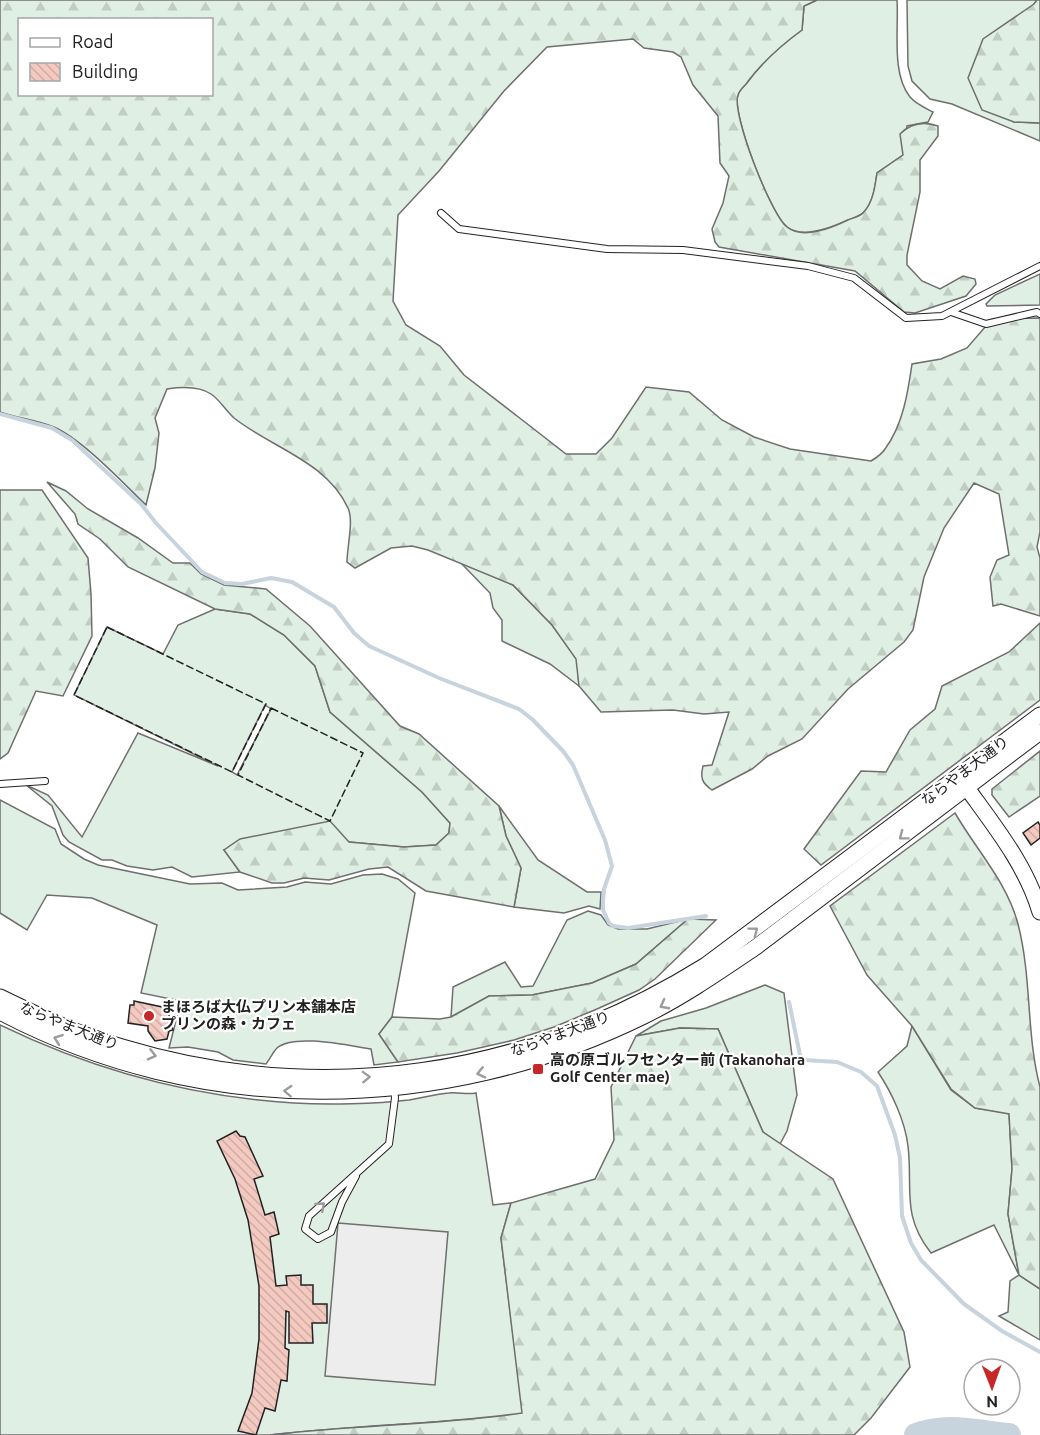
<svg xmlns="http://www.w3.org/2000/svg" width="1040" height="1435" viewBox="0 0 1040 1435" font-family="Ubuntu,'Noto Sans JP',sans-serif">
	<defs>
		<pattern id="forest-firs" width="22" height="20" patternUnits="userSpaceOnUse" patternTransform="scale(1.5)"><rect width="22" height="20" fill="#e0efe3"/><path d="M5 1l3.5 6h-7zM16 11l3.5 6h-7z" fill="#c0cdc2"/></pattern>
		<pattern id="building-back-hatch" width="6" height="6" patternUnits="userSpaceOnUse" patternTransform="scale(1.5)"><rect width="6" height="6" fill="#f3c9c0"/><path d="M-1 5l2 2M0 0l6 6M5-1l2 2" fill="none" stroke="#d0aca5"/></pattern>
	</defs>
	<rect width="100%" height="100%" fill="#fff"/>
	<!-- grass -->
	<g fill="#e0efe3" stroke="#6f6f6f" stroke-width="1.5" fill-rule="evenodd">
		<path d="M817 0H897C899 29 891 73 910 97 916 104 925 108 933 112L928 122 907 126 903 155 877 173C875 187 873 202 864 212 861 216 853 218 848 220 831 228 804 239 787 227 771 215 731 113 738 95 739 91 743 87 746 84 762 62 780 46 802 30L804 6Z"/>
		<polygon points="907,0 1037,0 1034,4 1014,122 1040,123 1040,141 952,104 930,99 912,81 908,66"/>
		<polygon points="1040,274 1040,305 987,306 986,304 995,295"/>
		<polygon points="461,563 513,585 552,625 577,659 579,686 550,664 502,641 502,620 493,608 490,593"/>
		<path d="M215 609 250 614 284 635 315 666 330 712 422 792 450 823 449 833 436 845 404 847 349 842 224 850 240 872 192 877 172 867 153 870 127 866 112 860H102L69 842 63 835 52 806 26 785 48 795 82 837 138 733 218 766 74 695 107 627 163 654 178 625ZM265 705 271 709 237 775 232 772Z"/>
		<path d="M0 800 55 829 61 844 84 859 98 865 190 884 222 883 238 890 287 887 305 882 331 884 363 875 382 874 398 879 415 893 392 1017 379 1034 398 1062 374 1065 371 1049C350 1046 294 1033 277 1048 273 1052 270 1059 266 1064L233 1060 218 1052 188 1047 169 1048 181 1001 141 993 157 925 92 898 47 895 27 930 0 913Z"/>
		<polygon points="499,806 538,860 587,892 601,892 600,909 589,906 564,913 514,907 521,868 506,836"/>
		<polygon points="588,911 601,915 608,925 618,929 647,929 688,919 636,964 592,983 532,995 489,996 451,1017 453,987 505,962 521,987 533,986 567,920"/>
		<polygon points="765,985 784,993 797,1095 787,1131 780,1144 763,1132 718,1029 680,1028 636,1036 661,1021 706,1008"/>
		<path d="M0 1025C93 1070 191 1097 294 1103 328 1105 375 1104 409 1100 422 1098 436 1094 449 1093 459 1092 467 1095 476 1093L493 1205 511 1203 501 1238 523 1414C439 1424 354 1425 270 1435H0Z"/>
		<path d="M912 1026 951 1090 975 1108 1009 1113 1012 1169 1008 1214 1019 1275 1040 1289V1340L999 1316 1008 1312 1010 1281 1019 1275 994 1225 931 1253C901 1215 913 1189 908 1146 905 1121 892 1093 878 1072L907 1046Z"/>
	</g>
	<!-- forest -->
	<g fill="url(#forest-firs)" stroke="#6f6f6f" stroke-width="1.5" fill-rule="evenodd">
		<path d="M0 0H817L804 6 802 30C780 46 762 62 746 84 743 87 739 91 738 95 731 113 771 215 787 227 803 240 831 228 848 220 853 218 861 216 864 212 873 202 875 187 877 173L903 155 900 134C911 123 924 121 938 126V136L920 160V192L907 255V265L922 281 940 289 963 276 975 279 976 284 966 296 915 313 904 312 855 271 719 247 715 242 712 229 723 203 729 176 720 163 718 116 693 85 681 57 673 52 644 48 633 39 547 47 504 91 439 171 398 215 393 301 406 325 440 346 464 375 521 419 566 454H596L612 438 646 387 689 392 722 420 754 437 790 449 871 461C876 458 882 454 885 449 903 425 908 392 912 364L941 359 967 348 992 319 1040 318V532L1037 547 1040 558V616L1001 604 993 606 990 577 997 560 1009 555 999 494 974 483 944 528 924 577 913 630 904 642 848 689 802 739 768 756 752 769 712 790C702 783 700 778 703 766L712 765 729 712 704 714 673 710 601 712 579 686 576 659 552 625 513 585 428 550 412 546 391 548 355 568 347 562C347 546 354 521 348 508 326 461 272 448 234 418 226 411 220 400 211 394 199 386 180 387 167 389L155 418 159 433 155 468 146 505C122 482 83 440 54 427 37 420 17 418 0 412ZM20 20H212V94H20Z"/>
		<polygon points="1037,0 1040,0 1040,123 1014,122 982,110 968,78 983,39 1034,4"/>
		<polygon points="47,482 66,491 88,509 138,538 173,563 190,563 201,574 224,585 266,589 310,626 400,726 419,734 499,806 506,836 521,868 514,907 426,891 388,867 369,869 329,880 304,878 284,883 272,883 240,872 224,850 240,839 330,821 349,842 404,847 436,845 449,833 450,823 422,792 330,712 315,666 284,635 250,614 215,609 128,567 100,539 78,524 75,514"/>
		<polygon points="0,490 42,490 88,558 91,594 92,636 63,696 36,691 8,753 0,759"/>
		<polygon points="1040,623 1040,700 821,865 804,849 861,771 886,772 910,730 935,709 942,686 1009,652"/>
		<polygon points="1040,751 1040,796 1009,817 992,795 992,789"/>
		<path d="M955 813C977 851 1007 882 1018 924 1032 978 1026 1034 1040 1087V1289L1019 1275 1008 1214 1012 1169 1009 1114 975 1108 951 1089 912 1026 867 975 830 906Z"/>
		<polygon points="688,919 716,920 655,979 639,990 597,1009 554,1027 514,1040 457,1053 398,1062 379,1034 392,1017 440,1019 451,1017 489,996 532,995 592,983 636,964"/>
		<path d="M680 1028 718 1029 763 1132 833 1179 904 1332 910 1367 871 1418 854 1435H270C354 1425 439 1425 522 1413L501 1238 511 1203 595 1179 614 1140 611 1087 636 1036Z"/>
	</g>
	<!-- parking -->
	<polygon fill="#ededed" stroke="#6f6f6f" stroke-width="1.5" points="338,1223 448,1232 435,1385 325,1376"/>
	<g fill="none" stroke-linecap="round" stroke-linejoin="round">
		<!-- stream -->
		<g stroke="#c7d3dd" stroke-width="4">
			<polyline points="0,414 52,428 72,440 141,504 156,523 202,572 225,583 242,584 271,578 292,582 334,607 354,633 369,646 439,678 519,709 532,719 563,751 573,765 605,840 612,866 604,889 603,902 603,910 609,923 613,926 628,928 706,916"/>
			<polyline points="789,1002 800,1055 804,1060 837,1062 861,1072 877,1086 895,1135 900,1158 902,1216 911,1243 921,1260 964,1304 1002,1331 1040,1352"/>
		</g>
		<!-- river -->
		<path stroke="#c7d3dd" stroke-width="24" d="M916 1435C948 1423 977 1432 1009 1435"/>
	</g>
	<!-- building -->
	<g fill="url(#building-back-hatch)" stroke="#222" stroke-width="1.5">
		<polygon points="1038,822 1040,825 1040,838 1031,845 1023,833"/>
		<polygon points="134,1001 167,1008 173,1030 169,1031 167,1039 155,1041 148,1031 148,1026 128,1023 130,1005 134,1005"/>
		<polygon points="236,1131 240,1136 245,1137 263,1176 254,1179 265,1215 274,1212 279,1234 270,1237 276,1286 287,1285 286,1276 301,1275 301,1285 313,1285 313,1304 327,1304 327,1323 312,1323 313,1343 289,1343 289,1312 286,1311 285,1348 289,1350 287,1381 281,1380 275,1411 265,1408 256,1435 238,1431 252,1393 259,1339 259,1286 248,1220 235,1179 217,1141"/>
	</g>
	<g fill="none" stroke-linecap="round" stroke-linejoin="round">
		<!-- service casing -->
		<g stroke="#222" stroke-width="8">
			<g id="service">
				<polyline points="441,213 459,229 607,249 683,250 808,266 854,278 906,318 942,316 1040,266"/>
				<polyline points="951,312 986,324 1037,312 1040,314"/>
				<polyline points="0,784 45,781"/>
				<polyline points="356,1176 342,1202 331,1232 318,1239 305,1229 309,1216 389,1144 395,1098 394,1089"/>
			</g>
		</g>
		<!-- tertiary casing -->
		<g stroke="#222" stroke-width="17">
			<g id="tertiary">
				<path d="M962 781C991 822 1025 862 1040 912"/>
				<path d="M0 997C39 1016 79 1035 122 1047 324 1108 528 1076 706 965L1040 715"/>
				<path d="M0 1012C201 1118 440 1116 644 1016 683 997 719 972 756 947L1040 732"/>
			</g>
		</g>
		<!-- service -->
		<use href="#service" stroke="#fff" stroke-width="6"/>
		<!-- tertiary -->
		<use href="#tertiary" stroke="#fff" stroke-width="15"/>
		<!-- fence -->
		<g stroke="#222" stroke-width="1.5" stroke-dasharray="8 3" stroke-linecap="butt">
			<polygon points="107,627 266,704 232,772 74,695"/>
			<polygon points="271,708 363,753 330,821 238,775"/>
		</g>
	</g>
	<!-- one-way arrows -->
	<defs><path id="oneway-chevron" d="M-2-3.5L2.5 0L-2 3.5" fill="none" stroke-width="1.6" stroke-linecap="round" stroke-linejoin="round" transform="scale(1.5)"/></defs>
	<g stroke="#9c9c9c">
		<use href="#oneway-chevron" transform="translate(903 836) rotate(143)"/>
		<use href="#oneway-chevron" transform="translate(754 931) rotate(-37)"/>
		<use href="#oneway-chevron" transform="translate(664 1005) rotate(152)"/>
		<use href="#oneway-chevron" transform="translate(58 1039) rotate(-160)"/>
		<use href="#oneway-chevron" transform="translate(152 1055) rotate(14)"/>
		<use href="#oneway-chevron" transform="translate(481 1073) rotate(167)"/>
		<use href="#oneway-chevron" transform="translate(366 1077) rotate(-2)"/>
		<use href="#oneway-chevron" transform="translate(288 1091) rotate(-177)"/>
		<use href="#oneway-chevron" transform="translate(321 1206) rotate(-41)"/>
	</g>
	<!-- markers -->
	<g fill="#c62828" stroke="#fff" stroke-width="2">
		<circle cx="149" cy="1016" r="6"/>
		<rect x="532" y="1063" width="12" height="12" rx="3"/>
	</g>
	<g text-anchor="middle" stroke-width="4.5" stroke-linejoin="round" paint-order="stroke">
		<!-- street labels -->
		<g font-size="15" fill="#222" stroke="#fff">
			<text transform="translate(965 771) rotate(-37)" y="5">ならやま大通り</text>
			<text transform="translate(69 1026) rotate(22)" y="5">ならやま大通り</text>
			<text transform="translate(560 1034) rotate(-20)" y="5">ならやま大通り</text>
		</g>
		<!-- poi labels -->
		<g font-size="15" font-weight="bold" fill="#222" stroke="#fff" text-anchor="start">
			<text x="161" y="1012">まほろば大仏プリン本舗本店<tspan x="161" dy="17">プリンの森・カフェ</tspan></text>
			<text x="550" y="1065">高の原ゴルフセンター前 (Takanohara<tspan x="550" dy="17">Golf Center mae)</tspan></text>
		</g>
	</g>
	<!-- legend -->
	<rect x="18" y="18" width="195" height="78" fill="#ffffff" stroke="#a7a7a7" stroke-width="1.5"/>
	<rect x="30" y="38" width="30" height="9" fill="#ffffff" stroke="#a7a7a7" stroke-width="1.5"/>
	<text x="72" y="48" font-size="18" fill="#222222">Road</text>
	<rect x="30" y="63" width="30" height="18" fill="url(#building-back-hatch)" stroke="#a7a7a7" stroke-width="1.5"/>
	<text x="72" y="78" font-size="18" fill="#222222">Building</text>
	<!-- north arrow -->
	<g transform="translate(992 1387) rotate(179)"><circle r="28" fill="#ffffff" stroke="#a7a7a7" stroke-width="1.5"/>
	<path d="M0-4.5L10 22L0 15L-10 22Z" fill="#c62828"/>
	<text y="-9" font-size="16" font-weight="bold" text-anchor="middle" fill="#222222">N</text>
	</g>
</svg>
